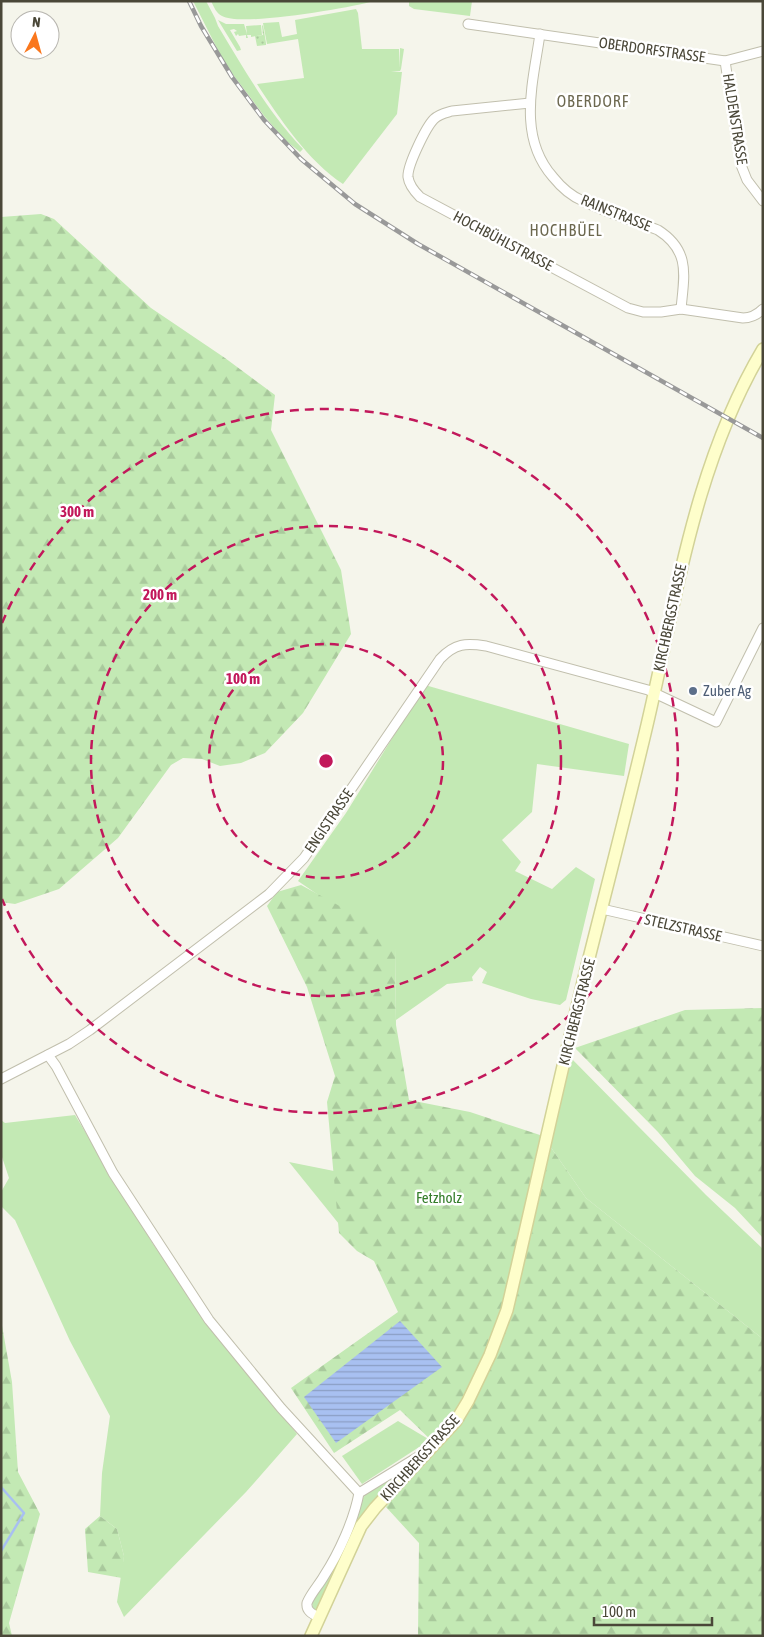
<svg xmlns="http://www.w3.org/2000/svg" width="764" height="1637" viewBox="0 0 764 1637" font-family="'Asap Condensed',sans-serif">
	<defs>
		<pattern id="forest-firs" width="22" height="20" patternUnits="userSpaceOnUse" patternTransform="scale(1.25)"><rect width="22" height="20" fill="#c3e9b4"/><path d="M5 1l3.5 6h-7zM16 11l3.5 6h-7z" fill="#a9c99c"/></pattern>
		<pattern id="garden-dots" width="8" height="8" patternUnits="userSpaceOnUse" patternTransform="scale(1.25)"><rect width="8" height="8" fill="#c3e9b4"/><path d="M2 2h.1M6 6h.1" fill="none" stroke="#a9c99c" stroke-width="1.8" stroke-linecap="round"/></pattern>
		<pattern id="water-rules" width="6" height="5" patternUnits="userSpaceOnUse" patternTransform="scale(1.25)"><rect width="6" height="5" fill="#a8c0f1"/><path d="M0 2.5h6" fill="none" stroke="#8b9ec4"/></pattern>
	</defs>
	<rect width="100%" height="100%" fill="#f5f5eb"/>
	<!-- grass -->
	<g fill="#c3e9b4">
		<path d="M193 1H206L215 18 218 26C244 69 268 112 303 149L300 152 286 141 265 117 234 76 223 60Z"/>
		<path d="M211 1H374C349 8 241 27 222 16 216 13 214 7 211 1Z"/>
		<polygon points="409,1 472,1 470,16 414,9 409,6"/>
		<path d="M356 9 358 13 362 49H399L400 68V48L404 49 401 69 400 71 391 72H402L397 114 343 184C308 161 280 119 257 84L304 78 298 39 267 44 263 23 279 22 282 37 297 34 295 20Z"/>
		<polygon points="218,20 226,24 244,24 247,34 246,26 261,25 262,35 251,37 251,35 247,35 248,38 246,38 246,35 239,36 238,34 236,36 234,32 237,31 234,29 230,30 240,47 241,50 237,51"/>
		<polygon points="425,685 629,744 624,776 537,764 532,812 502,840 521,862 515,871 552,889 576,867 595,879 566,1000 560,1005 531,999 482,983 487,972 480,967 472,977 473,981 447,984 396,1020 395,948 298,881 346,813"/>
		<polygon points="566,1053 706,1195 763,1249 763,1339 586,1198 543,1136"/>
		<polygon points="75,1115 153,1244 227,1346 297,1434 246,1492 124,1617 117,1602 124,1556 117,1529 100,1516 102,1473 110,1416 70,1341 15,1220 1,1206 1,1192 9,1178 1,1154 1,1120 5,1123"/>
		<polygon points="289,1162 334,1171 339,1224"/>
		<polygon points="398,1421 430,1440 362,1484 342,1456"/>
		<polygon points="415,1460 366,1512 318,1609 313,1610 312,1603 360,1502 366,1494"/>
	</g>
	<!-- forest -->
	<g fill="url(#forest-firs)">
		<polygon points="41,214 54,219 151,308 225,358 275,395 271,430 341,570 351,634 303,713 265,753 241,763 220,766 202,759 183,758 171,765 118,838 59,889 15,904 1,902 1,217"/>
		<polygon points="301,885 358,916 395,946 396,1025 409,1100 470,1112 543,1136 586,1198 763,1339 763,1636 418,1636 419,1543 386,1507 438,1447 400,1410 334,1453 291,1388 398,1312 374,1261 357,1251 339,1233 327,1102 335,1076 307,987 267,906 277,892"/>
		<polygon points="763,1008 763,1238 735,1208 695,1176 658,1132 575,1048 685,1010"/>
		<polygon points="1,1320 12,1382 18,1472 40,1514 9,1623 12,1636 1,1636"/>
		<polygon points="100,1516 117,1529 124,1556 122,1578 88,1572 85,1529"/>
	</g>
	<!-- garden -->
	<polygon fill="url(#garden-dots)" points="263,25 266,43 266,45 257,46 255,36 263,35 262,26"/>
	<!-- water -->
	<polygon fill="url(#water-rules)" points="400,1321 442,1367 336,1443 304,1397"/>
	<g fill="none" stroke-linecap="round" stroke-linejoin="round">
		<!-- stream -->
		<polyline stroke="#a8c0f1" stroke-width="2.5" points="1,1487 24,1513 1,1551"/>
		<!-- minor casing -->
		<g stroke="#c1bfad" stroke-width="11">
			<g id="minor">
				<polyline points="468,24 725,61 763,51"/>
				<path d="M540 34C533 83 517 136 553 177 561 187 571 196 583 201 607 213 633 220 658 230 691 251 684 276 681 309"/>
				<polyline points="725,61 741,165 747,180 763,201"/>
				<path d="M530 103 452 111C445 113 439 114 434 119 426 127 407 166 408 177 409 185 414 191 420 197L628 308 643 312H661L681 309 743 318C751 318 757 315 763 309"/>
				<polyline points="602,909 763,946"/>
				<polyline points="48,1055 56,1066 113,1173 209,1320 281,1408 359,1493"/>
				<path d="M1 1079 69 1044 90 1030 269 894 304 858 440 659C455 643 466 643 486 646L648 690 716 722 763 628"/>
				<polyline points="359,1493 421,1455"/>
				<path d="M319 1617C312 1614 306 1611 307 1603 311 1593 319 1585 324 1576 339 1553 354 1520 359 1493"/>
			</g>
		</g>
		<!-- secondary casing -->
		<g stroke="#d2d298" stroke-width="14">
			<path id="secondary" d="M311 1636 361 1526 375 1508 456 1421 468 1401 490 1355 507 1310C533 1199 557 1088 584 978 605 894 627 810 647 725 677 597 694 465 763 349"/>
		</g>
		<!-- minor -->
		<use href="#minor" stroke="#fff" stroke-width="9"/>
		<!-- secondary -->
		<use href="#secondary" stroke="#fefecb" stroke-width="11"/>
		<!-- rail casing -->
		<g stroke="#999" stroke-width="4.5">
			<polyline id="rail" points="189,1 201,26 232,77 264,120 301,159 355,204 418,244 763,438"/>
		</g>
		<!-- rail -->
		<use href="#rail" stroke="#fff" stroke-width="2.5" stroke-dasharray="8" stroke-linecap="butt"/>
	</g>
	<!-- distance rings -->
	<g fill="none" stroke="#c2185b" stroke-width="2.5" stroke-dasharray="9 6">
		<circle cx="326" cy="761" r="117"/>
		<circle cx="326" cy="761" r="235"/>
		<path d="M2 623A352 352 0 1 1 2 899"/>
	</g>
	<!-- markers -->
	<circle fill="#5c6f8a" stroke="#fff" stroke-width="2" cx="693" cy="691" r="5"/>
	<g text-anchor="middle" stroke-width="5" stroke-linejoin="round" paint-order="stroke">
		<!-- street labels -->
		<g font-size="15" fill="#4a4738" stroke="#fff">
			<text transform="translate(652 50) rotate(8)" y="5">OBERDORFSTRASSE</text>
			<text transform="translate(735 119) rotate(81)" y="5">HALDENSTRASSE</text>
			<text transform="translate(616 213) rotate(22)" y="5">RAINSTRASSE</text>
			<text transform="translate(503 241) rotate(28)" y="5">HOCHBÜHLSTRASSE</text>
			<text transform="translate(670 618) rotate(-78)" y="5">KIRCHBERGSTRASSE</text>
			<text transform="translate(329 821) rotate(-56)" y="5">ENGISTRASSE</text>
			<text transform="translate(683 928) rotate(13)" y="5">STELZSTRASSE</text>
			<text transform="translate(577 1012) rotate(-76)" y="5">KIRCHBERGSTRASSE</text>
			<text transform="translate(420 1458) rotate(-48)" y="5">KIRCHBERGSTRASSE</text>
		</g>
		<!-- service labels -->
		<g font-size="15" fill="#4e5e75" stroke="#fff" text-anchor="start">
			<text x="703" y="696">Zuber Ag</text>
		</g>
		<!-- park labels -->
		<g font-size="15" fill="#347d2a" stroke="#fff">
			<text x="439" y="1203">Fetzholz</text>
		</g>
		<!-- neighbourhood labels -->
		<g font-size="16" letter-spacing="1" fill="#6c684f" stroke="#fff">
			<text x="593" y="107">OBERDORF</text>
			<text x="566" y="236">HOCHBÜEL</text>
		</g>
	</g>
	<circle cx="326" cy="761" r="8" fill="#c2185b" stroke="#fff" stroke-width="2.5"/>
	<g font-size="15" text-anchor="middle" font-weight="bold" fill="#c2185b" stroke="#fff" stroke-width="5" stroke-linejoin="round" paint-order="stroke">
		<text x="77" y="517">300 m</text>
		<text x="160" y="600">200 m</text>
		<text x="243" y="684">100 m</text>
	</g>
	<!-- border -->
	<rect width="764" height="1637" fill="none" stroke="#4a4738" stroke-width="5"/>
	<!-- north arrow -->
	<g transform="translate(35 35) rotate(6)"><circle r="24" fill="#ffffff" stroke="#b7b5af"/>
	<path d="M0-4L9 19L0 12L-9 19Z" fill="#fa771d"/>
	<text y="-8" font-size="14" font-weight="bold" text-anchor="middle" fill="#4a4738">N</text>
	</g>
	<!-- scale -->
	<path d="M594 1617v8h118v-8" fill="none" stroke="#4a4738" stroke-width="2.5"/>
	<text x="602" y="1617" font-size="15" fill="#4a4738" stroke="#ffffff" stroke-width="4" paint-order="stroke">100 m</text>
</svg>
